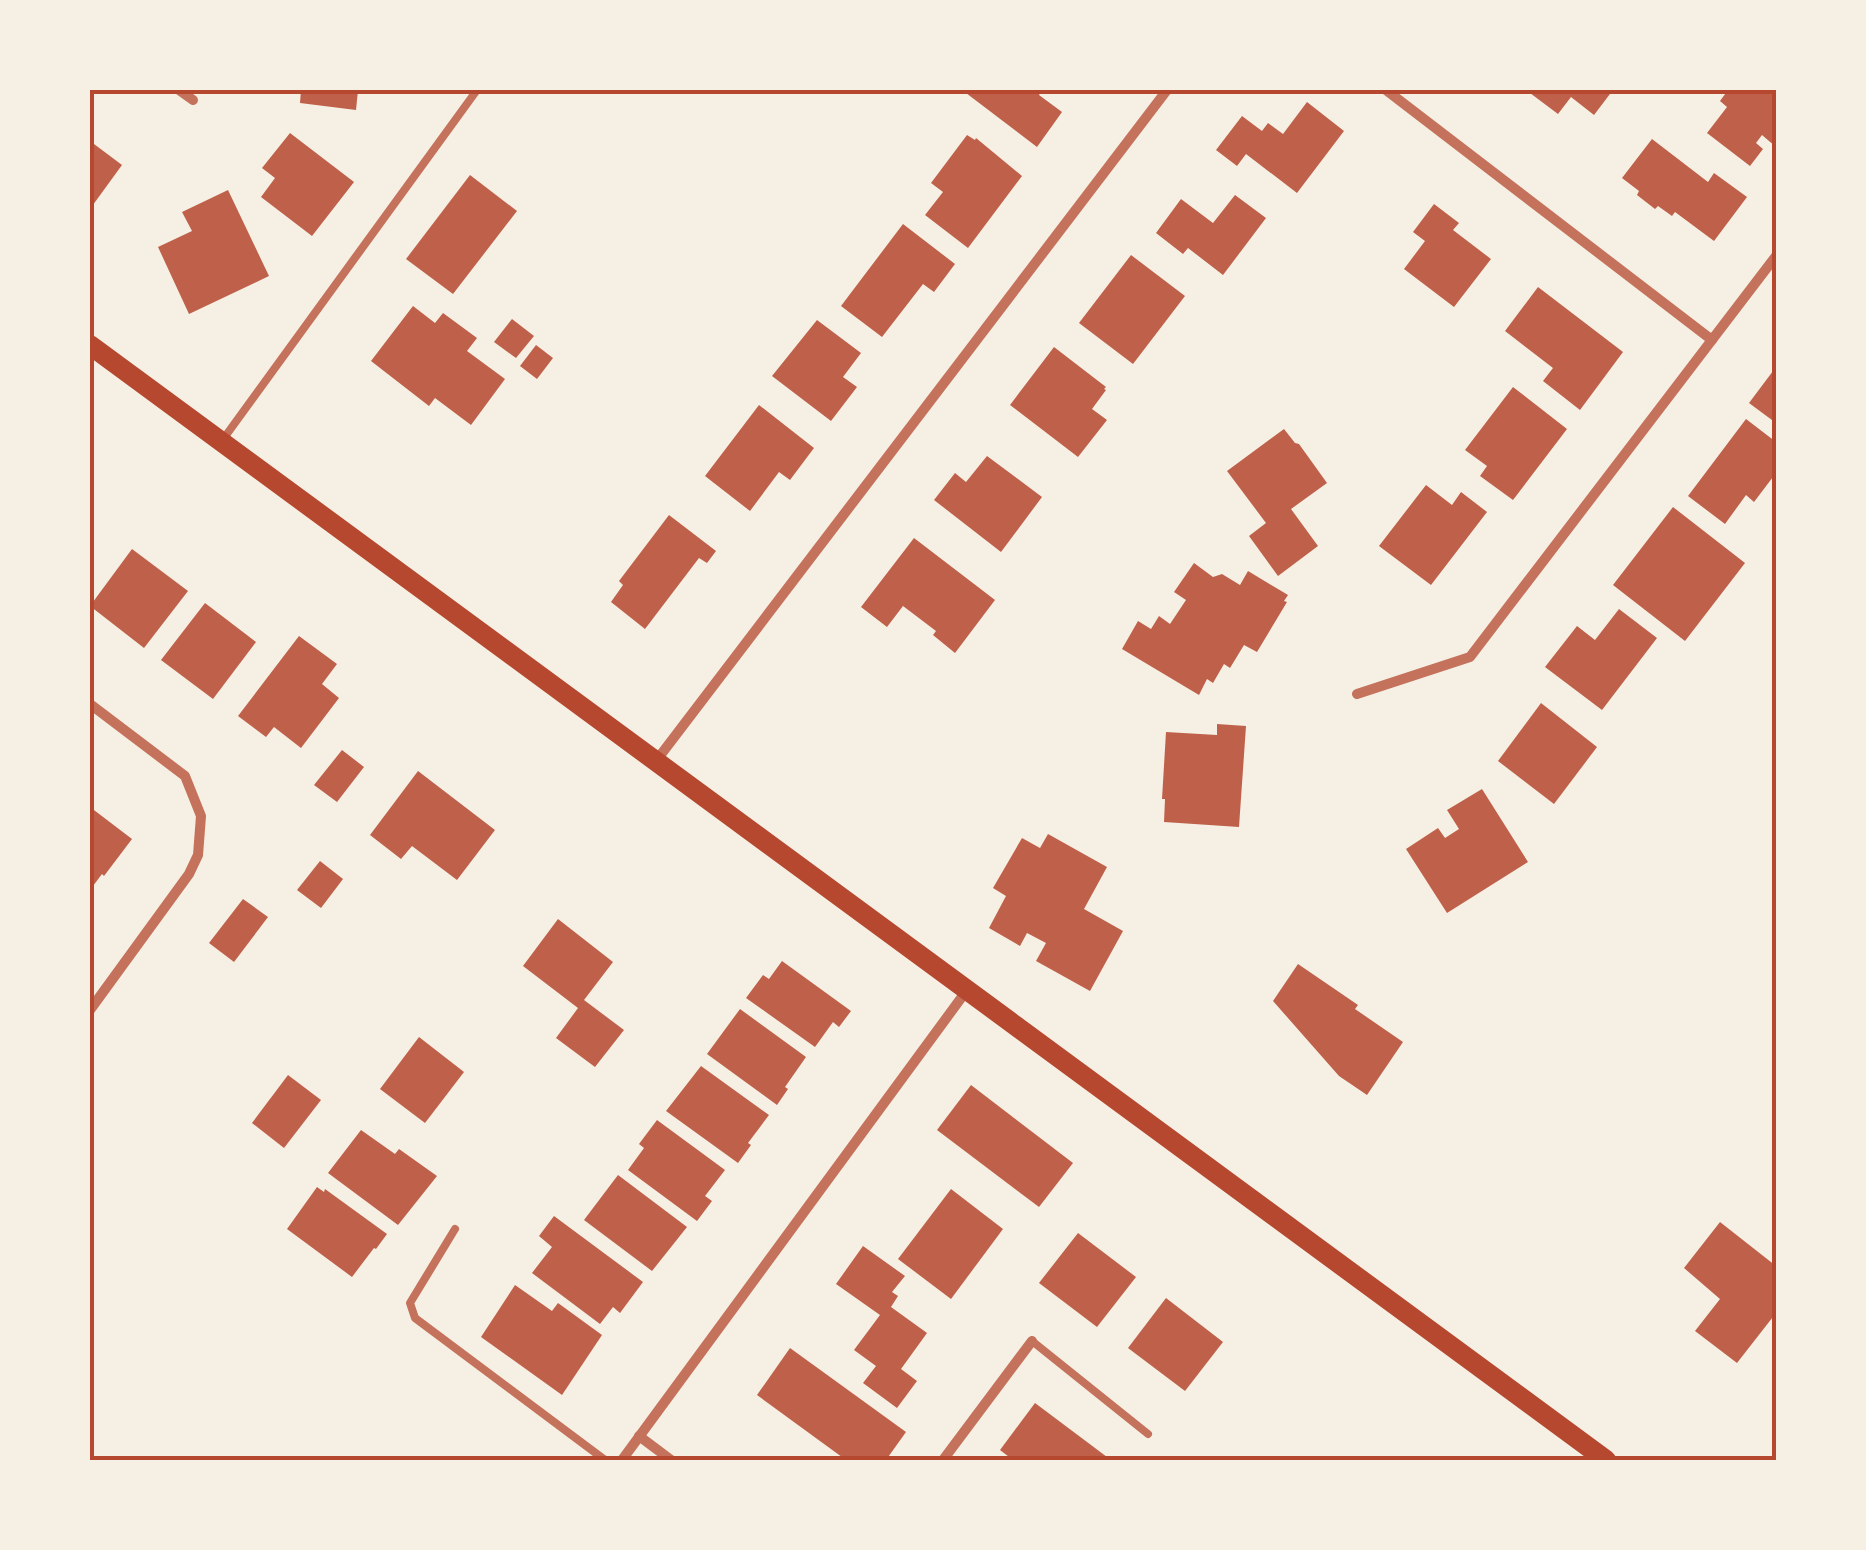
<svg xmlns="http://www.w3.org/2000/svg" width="1866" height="1550" viewBox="0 0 1866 1550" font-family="'Noto Sans',sans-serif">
	<rect width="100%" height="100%" fill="#f6efe4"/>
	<!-- building -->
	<g fill="#bf614a">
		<polygon points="301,90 358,90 356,110 300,103"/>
		<polygon points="968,90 1042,90 1039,95 1062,112 1037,147 966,93"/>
		<polygon points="1526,90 1613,90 1594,115 1571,97 1558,114"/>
		<polygon points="1728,90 1776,90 1776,147 1762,135 1756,143 1763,149 1750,166 1707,133 1727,107 1720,101"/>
		<polygon points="1307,102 1344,131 1297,193 1246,154 1237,166 1216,150 1242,116 1262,131 1268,123 1283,134"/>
		<polygon points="290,133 354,182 312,236 261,197 275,178 262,168"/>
		<polygon points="967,135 975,140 976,138 1022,176 968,248 925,215 943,192 931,183"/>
		<polygon points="1652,139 1708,182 1714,173 1747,197 1714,241 1675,212 1672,216 1658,206 1655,209 1637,195 1639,191 1622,178"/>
		<polygon points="90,141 122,165 90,209"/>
		<polygon points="470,175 517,211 453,294 406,259"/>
		<polygon points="228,190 269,276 189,314 158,247 192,231 182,212"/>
		<polygon points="1235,195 1266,218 1223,275 1188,248 1183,254 1156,233 1181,199 1213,223"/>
		<polygon points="1434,204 1459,223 1453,230 1491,259 1454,307 1404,269 1425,241 1413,232"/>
		<polygon points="903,224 955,264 934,292 923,284 882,337 841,306"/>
		<polygon points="1131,255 1185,296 1133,364 1079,323"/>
		<polygon points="1538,287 1623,352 1580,410 1543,381 1553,368 1505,331"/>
		<polygon points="413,306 435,323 443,313 477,338 467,351 505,379 471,425 435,398 429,406 371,361"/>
		<polygon points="512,319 534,336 516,358 494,342"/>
		<polygon points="817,320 861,353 843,377 857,387 831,421 772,376"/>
		<polygon points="536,345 553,358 537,379 520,366"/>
		<polygon points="1054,347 1106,387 1104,389 1106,390 1092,409 1107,420 1078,457 1010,405"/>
		<polygon points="1776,367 1776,423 1749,403"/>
		<polygon points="1513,387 1567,429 1513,500 1480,476 1487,466 1465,450"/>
		<polygon points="759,405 814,448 790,480 779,472 750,511 705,476"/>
		<polygon points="1746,419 1776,442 1776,473 1754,502 1746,495 1725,524 1688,496"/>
		<polygon points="1284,429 1295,443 1299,444 1327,483 1291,509 1318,546 1278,576 1249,536 1266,523 1227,471"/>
		<polygon points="987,456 1042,497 1001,552 934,500 955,473 966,482"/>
		<polygon points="1426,485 1452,505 1461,492 1487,512 1431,585 1379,546"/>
		<polygon points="1673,507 1745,563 1685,641 1613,585"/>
		<polygon points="669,515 716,551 707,563 699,558 645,629 611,602 623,585 619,581"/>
		<polygon points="914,538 995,600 955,653 933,635 936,631 903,606 887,627 861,607"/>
		<polygon points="132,549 188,591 144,648 90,606"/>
		<polygon points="1194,563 1213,577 1222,574 1240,585 1248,571 1288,595 1284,601 1287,602 1257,652 1244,645 1230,668 1224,664 1213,683 1207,679 1199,695 1122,649 1138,621 1151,629 1159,616 1170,624 1186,600 1174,592"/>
		<polygon points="205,603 256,642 213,699 161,660"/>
		<polygon points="1619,609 1657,638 1602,710 1545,667 1577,626 1595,640"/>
		<polygon points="299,636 337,664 322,684 339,698 301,748 274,727 266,737 238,716"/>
		<polygon points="1541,703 1597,747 1554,804 1498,761"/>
		<polygon points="1217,724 1246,726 1239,827 1164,822 1165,799 1162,799 1166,732 1217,735"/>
		<polygon points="342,750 364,767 337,802 314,785"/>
		<polygon points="418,771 495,830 457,880 412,846 401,859 370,835"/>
		<polygon points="1482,789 1528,862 1447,913 1406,849 1438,828 1445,838 1459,829 1447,810"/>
		<polygon points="90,807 132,839 104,876 102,874 90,890"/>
		<polygon points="1048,834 1107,867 1084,909 1123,931 1090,991 1036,961 1046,943 1027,933 1020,946 989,928 1006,896 993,888 1022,838 1040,848"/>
		<polygon points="320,861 343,879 321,908 297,890"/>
		<polygon points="243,899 268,917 234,962 209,943"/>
		<polygon points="558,919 613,962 584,1000 624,1030 595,1067 556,1038 578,1008 523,966"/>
		<polygon points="782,961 851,1011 839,1027 833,1022 815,1047 746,998 763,975 769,979"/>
		<polygon points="1298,964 1358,1005 1355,1009 1403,1042 1367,1095 1339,1076 1273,1001"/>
		<polygon points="740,1009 806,1057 785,1087 788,1089 777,1105 707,1054"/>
		<polygon points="419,1037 464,1072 425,1123 380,1089"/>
		<polygon points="701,1066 769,1115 748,1143 751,1145 738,1163 666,1111"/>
		<polygon points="288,1075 321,1100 284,1148 252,1123"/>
		<polygon points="971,1085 1073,1163 1039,1207 937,1130"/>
		<polygon points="657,1120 725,1170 705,1196 712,1201 697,1221 628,1170 644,1148 639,1144"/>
		<polygon points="361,1130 395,1154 399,1149 437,1176 398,1225 328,1173"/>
		<polygon points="618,1175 687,1227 652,1271 584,1220"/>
		<polygon points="317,1187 324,1192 325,1189 387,1234 376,1249 374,1248 352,1277 287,1229"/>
		<polygon points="951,1189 1003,1229 951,1299 898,1259"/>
		<polygon points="554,1216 643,1282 620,1313 613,1307 600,1324 532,1273 552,1247 539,1236"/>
		<polygon points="1720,1222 1776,1266 1776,1313 1737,1363 1695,1331 1720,1299 1684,1268"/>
		<polygon points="1078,1233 1136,1277 1097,1327 1039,1283"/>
		<polygon points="863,1246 905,1276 892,1292 898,1296 891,1307 927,1333 901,1369 917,1381 897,1408 863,1383 876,1366 854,1350 880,1315 836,1284"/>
		<polygon points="515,1285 552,1311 558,1303 602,1335 562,1395 481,1337"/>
		<polygon points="1166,1298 1223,1342 1185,1391 1128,1348"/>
		<polygon points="790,1348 906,1432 886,1460 846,1460 757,1395"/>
		<polygon points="1035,1403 1111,1460 1013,1460 1000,1450"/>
	</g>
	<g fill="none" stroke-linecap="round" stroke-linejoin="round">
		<!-- service -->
		<g stroke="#c5725c" stroke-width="8">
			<polyline points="224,438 477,90"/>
			<polyline points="455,1229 410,1303 415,1318 605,1460"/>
			<polyline points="1032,1341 1148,1434"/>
		</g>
		<!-- minor -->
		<g stroke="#c5725c" stroke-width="10">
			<polyline points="179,90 193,100"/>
			<polyline points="1386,90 1712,340"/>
			<polyline points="1357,694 1470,657 1776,256"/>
			<polyline points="90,704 185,776 201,816 198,855 189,874 90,1010"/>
			<polyline points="656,761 1167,90"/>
			<polyline points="639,1436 671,1460"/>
			<polyline points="622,1460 967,990"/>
			<polyline points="943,1460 1032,1341"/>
		</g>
		<!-- secondary -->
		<polyline stroke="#b5482f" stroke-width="20" points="90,345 1606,1460"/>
	</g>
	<!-- border -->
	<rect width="1866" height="1550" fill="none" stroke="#f6efe4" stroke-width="185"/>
	<rect x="92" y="92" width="1682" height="1366" fill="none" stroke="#b5482f" stroke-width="4"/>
</svg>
